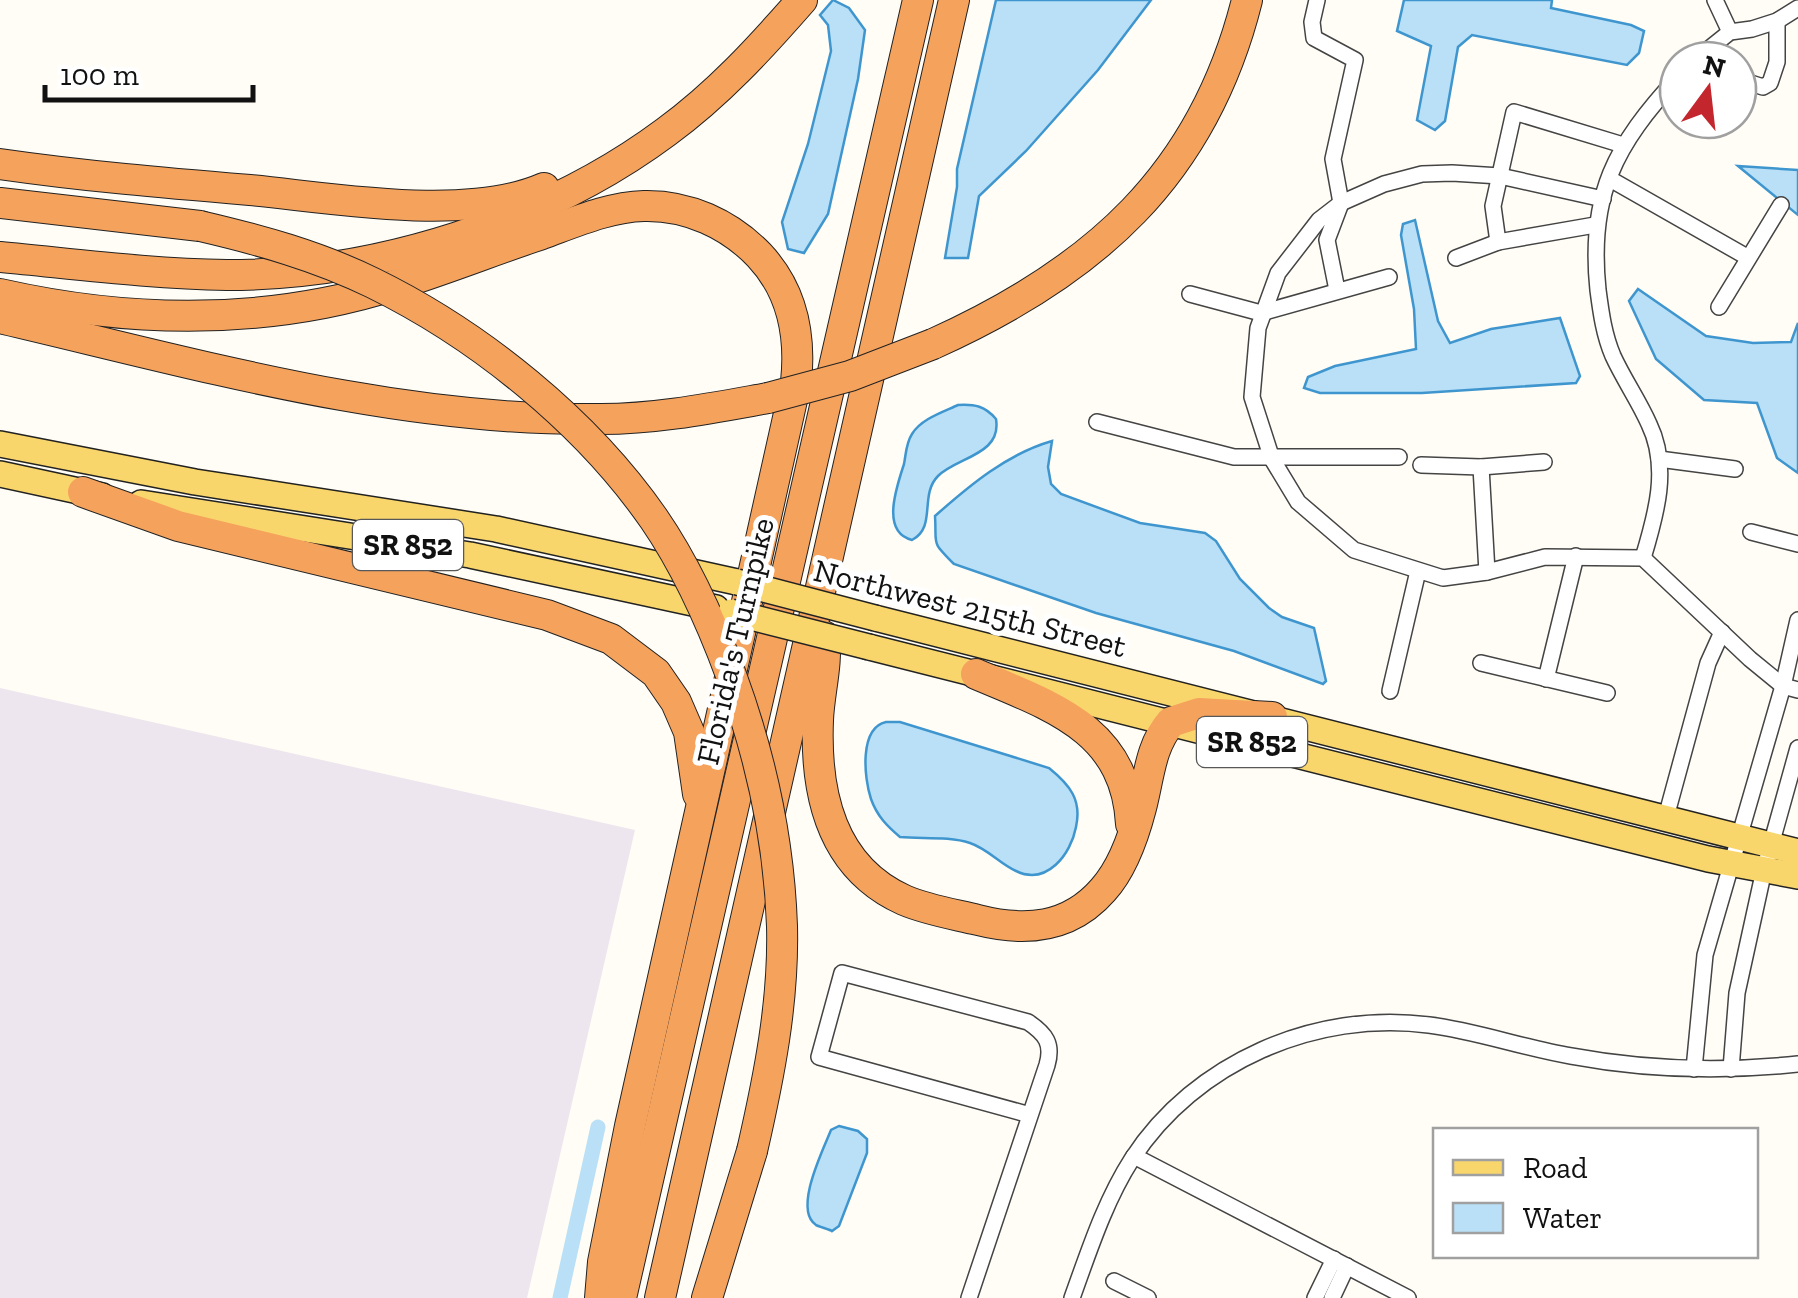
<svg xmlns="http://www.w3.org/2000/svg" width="1798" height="1298" viewBox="0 0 1798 1298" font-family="'Zilla Slab',serif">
	<rect width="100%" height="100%" fill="#fffdf5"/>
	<!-- industrial -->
	<polygon fill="#eee6ef" points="0,688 635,830 527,1298 0,1298"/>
	<!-- water -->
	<g fill="#b9e0f7" stroke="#3f96cf" stroke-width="2.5">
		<polygon points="833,0 849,8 865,30 858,79 828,214 804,253 788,249 782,222 808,144 831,51 828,25 820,15"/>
		<polygon points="996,0 1151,0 1098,70 1026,151 979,196 968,258 945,258 957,187 957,169"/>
		<polygon points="1404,0 1552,0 1551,8 1631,25 1644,31 1639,53 1627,65 1472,35 1458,47 1445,121 1435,130 1417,120 1431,46 1397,31"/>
		<polygon points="1738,166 1798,170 1798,215"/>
		<polygon points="1415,220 1438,321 1450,343 1491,329 1560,318 1580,376 1576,383 1422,393 1320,393 1304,388 1308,377 1335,366 1416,349 1414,309 1401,235 1403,224"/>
		<polygon points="1638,289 1706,336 1753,343 1791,342 1798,323 1798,473 1777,458 1757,403 1704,400 1656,359 1629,301"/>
		<path d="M958 405C975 404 985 406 996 419 1002 455 957 457 938 476 919 495 937 527 912 540 880 532 897 486 904 464 906 454 906 443 912 434 921 419 943 412 958 405Z"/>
		<path d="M1052 441 1048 467 1051 484 1061 494 1140 523 1205 533 1216 541 1240 579 1269 608 1282 617 1314 628 1326 681 1323 684 1234 651 1096 613 954 564C930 540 937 546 935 516 970 485 1007 454 1052 441Z"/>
		<path d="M886 722H900L1049 768C1070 785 1082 800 1076 827 1071 854 1047 886 1016 871 1000 864 988 849 970 843 949 836 922 839 900 837 887 826 877 816 871 799 864 778 859 728 886 722Z"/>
		<path d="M839 1126 858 1131 867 1139V1153L839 1226 832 1231C831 1230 817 1226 816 1225 793 1210 823 1150 831 1130Z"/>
	</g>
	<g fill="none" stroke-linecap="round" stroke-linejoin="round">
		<!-- canal -->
		<polyline stroke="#b9e0f7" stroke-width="15" points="560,1298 598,1127"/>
		<!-- street casing -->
		<g stroke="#444" stroke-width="18">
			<g id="street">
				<polyline points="1317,0 1312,22 1314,38 1355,60 1333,159 1341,203 1327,240 1337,290"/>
				<polyline points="1715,0 1730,32"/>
				<polyline points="1695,60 1730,32 1752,29 1777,21 1798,8"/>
				<polyline points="1738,79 1763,87 1770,83 1777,62 1777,21"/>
				<polyline points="1610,179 1747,257"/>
				<polyline points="1603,199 1500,176 1452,173 1422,174 1384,184 1341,203 1319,220 1278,273 1258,328 1252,397 1272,459 1298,502 1354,550 1443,578 1487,572 1545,557 1643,558 1750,659 1783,686 1798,690"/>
				<polyline points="1498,242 1493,206 1514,112 1623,145"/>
				<polyline points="1456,258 1498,242 1595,225"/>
				<polyline points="1190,294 1261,313 1389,277"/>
				<polyline points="1719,307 1781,205"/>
				<polyline points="1097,422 1234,457 1399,457"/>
				<polyline points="1659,459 1735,469"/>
				<polyline points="1421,465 1481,467 1544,462"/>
				<polyline points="1481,467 1487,572"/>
				<polyline points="1751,532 1798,544"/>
				<path d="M1643 558C1656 515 1670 467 1649 424 1639 401 1624 380 1613 356 1604 335 1601 313 1598 290 1588 195 1615 145 1678 77"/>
				<polyline points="1481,663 1607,693"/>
				<polyline points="1546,679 1576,556"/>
				<polyline points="1390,691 1418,571"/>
				<polyline points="1666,817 1708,663 1722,632"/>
				<polyline points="1694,1069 1705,955 1783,686 1798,620"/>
				<polyline points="1731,1069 1737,993 1764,870 1798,748"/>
				<polyline points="1134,1156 1408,1298"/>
				<polyline points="1114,1281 1148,1298"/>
				<path d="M969 1298 1047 1065C1053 1044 1046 1034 1028 1022L842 973 819 1057 1030 1115"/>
				<path d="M1072 1298C1089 1251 1105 1201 1132 1159 1195 1062 1316 1010 1429 1025 1477 1031 1523 1048 1571 1056 1646 1070 1722 1072 1798 1064"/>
				<polyline points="1315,1298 1334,1259"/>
				<polyline points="1332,1298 1347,1266"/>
			</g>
		</g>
		<!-- primary casing -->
		<g stroke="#222" stroke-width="28">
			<g id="primary">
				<polyline points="0,444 195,482 496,529 737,582"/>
				<polyline points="0,474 102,496"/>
				<polyline points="141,503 470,555 716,608"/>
				<polyline points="875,618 1798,852"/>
				<polyline points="869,647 1708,859 1798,876"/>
			</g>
		</g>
		<!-- highway casing -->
		<g stroke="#222" stroke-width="32">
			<g id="highway">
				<path d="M0 164C83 176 166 183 250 190 334 198 466 222 544 188"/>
				<polyline points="0,203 200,226"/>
				<path d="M0 257C75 264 152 274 227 275 377 275 545 222 666 132 718 94 760 48 802 0"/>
				<path d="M0 294C107 318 216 324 324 303 399 289 470 258 542 234 575 222 609 207 644 206 688 205 729 224 759 255 793 291 801 335 796 382L630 1126 603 1262 600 1298"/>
				<path d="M0 318C197 364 397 422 601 419 657 419 712 408 768 398"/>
				<path d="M933 344C1093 272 1203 176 1247 0"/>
				<polyline points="83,492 178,526 547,615 611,639 656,673 676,702 689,732 698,794"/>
				<path d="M824 636C828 663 819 693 818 720 815 793 831 867 904 900 927 910 953 914 978 920 1025 932 1069 929 1103 890 1123 868 1134 835 1141 808 1149 778 1150 746 1171 722L1199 713 1272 717"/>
				<path d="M976 674C1051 706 1126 729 1131 824"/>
				<polyline points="621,1298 918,0"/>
				<polyline points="660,1298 954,0"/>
				<polyline points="707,1298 752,1151"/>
			</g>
		</g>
		<!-- street -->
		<use href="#street" stroke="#fff" stroke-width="15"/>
		<!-- primary -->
		<use href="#primary" stroke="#f9d66b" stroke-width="25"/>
		<!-- highway -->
		<use href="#highway" stroke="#f5a25d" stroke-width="30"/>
		<!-- primary-bridge casing -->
		<g stroke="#222" stroke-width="28" stroke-linecap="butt">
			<g id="primary-bridge">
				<polyline points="737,582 875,618"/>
				<polyline points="731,612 869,647"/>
			</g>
		</g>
		<!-- highway-bridge casing -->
		<g stroke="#222" stroke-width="32" stroke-linecap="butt">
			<g id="highway-bridge">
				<path d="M200 226C260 240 318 256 373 283 479 335 586 421 654 519 687 567 711 621 731 675 761 757 779 839 782 926 784 1002 769 1077 752 1151"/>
				<polyline points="768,398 850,376 933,344"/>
			</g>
		</g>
		<!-- primary-bridge -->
		<use href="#primary-bridge" stroke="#f9d66b" stroke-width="25"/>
		<!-- highway-bridge -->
		<use href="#highway-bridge" stroke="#f5a25d" stroke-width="30"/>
	</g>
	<g text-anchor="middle" stroke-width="10" stroke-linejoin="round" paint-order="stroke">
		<!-- shield labels -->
		<g fill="#fff" stroke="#585858" stroke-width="2.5">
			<rect x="353" y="520" width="110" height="50" rx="8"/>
			<rect x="1197" y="717" width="110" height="50" rx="8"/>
		</g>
		<g font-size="30" font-weight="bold" fill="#111">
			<text x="408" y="555">SR 852</text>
			<text x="1252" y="752">SR 852</text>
		</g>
		<!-- street labels -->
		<g font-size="32" fill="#111" stroke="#fff">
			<text transform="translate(970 608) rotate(14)" y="11">Northwest 215th Street</text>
			<text transform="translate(735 641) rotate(-77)" y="11">Florida's Turnpike</text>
		</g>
	</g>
	<!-- legend -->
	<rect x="1433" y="1128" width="325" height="130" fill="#ffffff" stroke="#a0a0a0" stroke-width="2.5"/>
	<rect x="1453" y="1160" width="50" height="15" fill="#f9d66b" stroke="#a0a0a0" stroke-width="2.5"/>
	<text x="1523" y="1178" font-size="30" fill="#111111">Road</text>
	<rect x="1453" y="1203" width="50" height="30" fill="#b9e0f7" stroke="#a0a0a0" stroke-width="2.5"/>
	<text x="1523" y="1228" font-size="30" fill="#111111">Water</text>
	<!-- north arrow -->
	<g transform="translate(1708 90) rotate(15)"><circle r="48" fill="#ffffff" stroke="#a0a0a0" stroke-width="2.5"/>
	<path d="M0-8L18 38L0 25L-18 38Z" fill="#c4262e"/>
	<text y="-15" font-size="28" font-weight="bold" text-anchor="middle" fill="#111111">N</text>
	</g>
	<!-- scale -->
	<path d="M45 85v15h208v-15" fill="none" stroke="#111111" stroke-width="5"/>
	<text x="60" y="85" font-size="30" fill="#111111" stroke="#ffffff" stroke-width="8" paint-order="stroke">100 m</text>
</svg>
